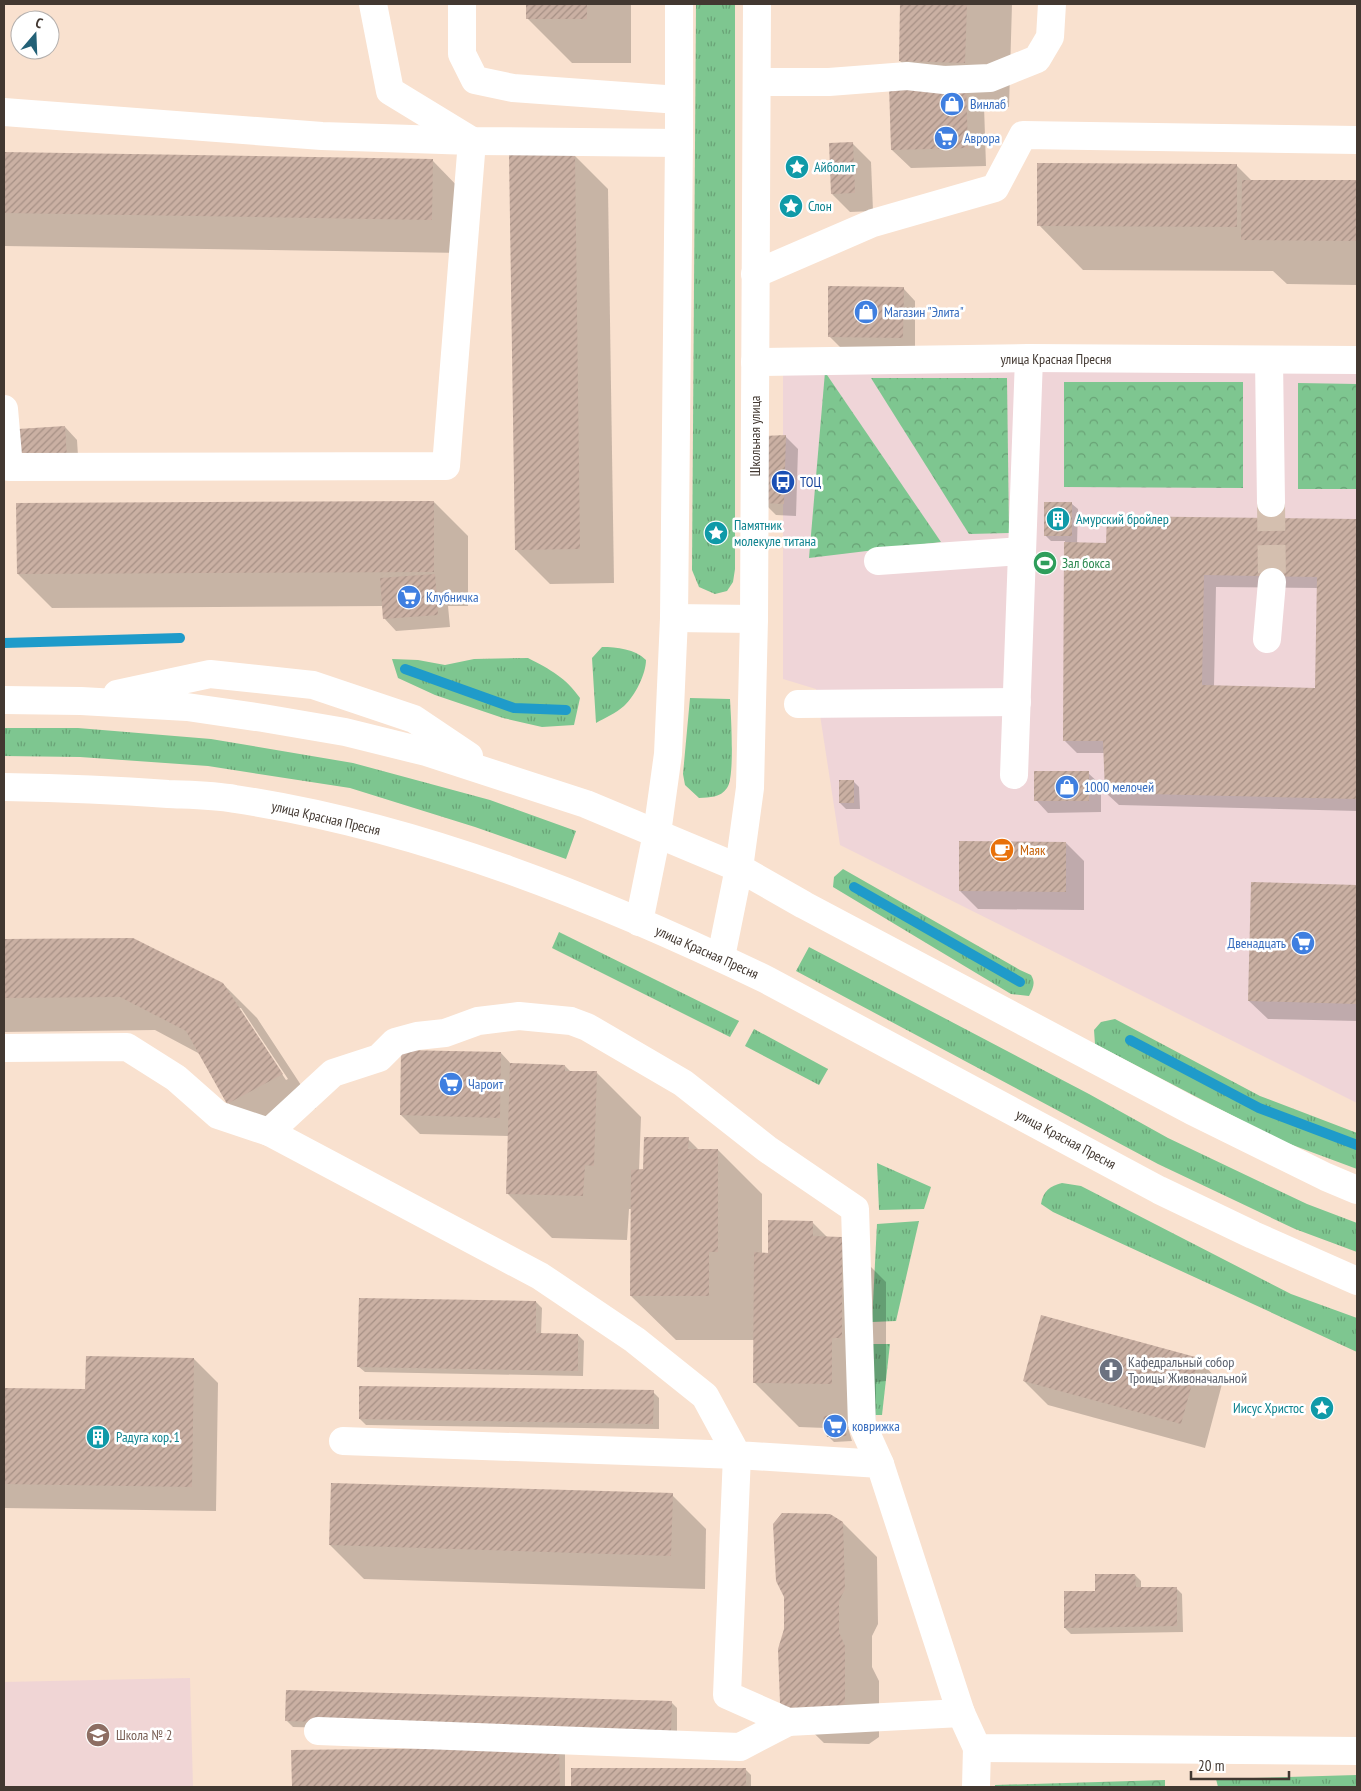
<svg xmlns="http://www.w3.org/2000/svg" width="1361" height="1791" viewBox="0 0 1361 1791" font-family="'PT Sans Narrow',sans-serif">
	<defs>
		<pattern id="grass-tufts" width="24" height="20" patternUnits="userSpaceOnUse" patternTransform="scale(1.25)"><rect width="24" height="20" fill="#7ec690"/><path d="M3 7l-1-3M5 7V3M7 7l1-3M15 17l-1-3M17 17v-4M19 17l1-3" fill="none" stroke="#69a276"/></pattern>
		<pattern id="forest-crowns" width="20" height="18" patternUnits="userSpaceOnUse" patternTransform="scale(1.25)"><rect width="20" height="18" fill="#7ec690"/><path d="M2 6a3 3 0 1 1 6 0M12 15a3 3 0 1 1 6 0" fill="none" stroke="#69a276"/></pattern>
		<pattern id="building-hatch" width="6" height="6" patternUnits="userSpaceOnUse" patternTransform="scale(1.25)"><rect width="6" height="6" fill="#cab0a3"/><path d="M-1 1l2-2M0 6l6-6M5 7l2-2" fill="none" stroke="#a69085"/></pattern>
	</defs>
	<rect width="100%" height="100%" fill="#f9e1cf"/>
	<!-- commercial -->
	<polygon fill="#efd5d8" points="1357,368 1357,1103 840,845 816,689 783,679 783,370"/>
	<!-- education -->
	<polygon fill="#f0d5d5" points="190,1678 193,1787 4,1787 4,1682"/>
	<!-- grass -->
	<g fill="url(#grass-tufts)">
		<polygon points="696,4 735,4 735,569 733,582 727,591 715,594 699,587 692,570"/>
		<path d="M602 647C617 647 635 649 646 660 646 674 635 696 624 706 616 713 605 718 596 723L592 658Z"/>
		<path d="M528 658C551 670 565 677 580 698L574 725 542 727 503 718 435 695 398 678 392 659 418 660 445 665 474 659Z"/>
		<path d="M690 698 730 699C731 715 735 778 727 788 720 798 710 797 699 798L685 785 683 774Z"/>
		<polygon points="4,728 78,728 211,739 353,763 490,800 576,831 566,859 475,827 350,788 208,766 80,757 4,756"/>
		<path d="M843 869 1020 970 1031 975C1036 983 1033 988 1029 996L1011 994 833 887 834 877Z"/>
		<polygon points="559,932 739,1021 730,1037 552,948"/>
		<polygon points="809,947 1089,1094 1168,1138 1307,1204 1357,1223 1357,1252 1295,1229 1158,1164 796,971"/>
		<polygon points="1115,1019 1260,1096 1357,1133 1357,1169 1279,1140 1095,1044 1094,1030 1101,1022"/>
		<polygon points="754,1029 828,1069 819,1085 745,1046"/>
		<polygon points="877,1163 931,1187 924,1209 879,1210"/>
		<path d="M1062 1183 1081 1186 1291 1294 1357 1318V1352L1053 1212 1041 1204C1043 1191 1050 1186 1062 1183Z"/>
		<polygon points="919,1221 896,1321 872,1322 877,1224"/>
		<polygon points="872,1344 890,1344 882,1415 875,1415"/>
		<polygon points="1357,1775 1357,1787 1218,1787 1216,1779"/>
	</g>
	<!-- forest -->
	<g fill="url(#forest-crowns)">
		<polygon points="825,372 941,542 809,558"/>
		<polygon points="871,378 1007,378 1009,533 969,534"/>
		<polygon points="1064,382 1243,382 1243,488 1064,487"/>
		<polygon points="1298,383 1357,384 1357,489 1298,489"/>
		<polygon points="1165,1780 1165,1787 995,1787 995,1785"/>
	</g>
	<!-- shadow -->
	<g fill="#0003" fill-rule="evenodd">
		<polygon points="527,4 631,4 631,63 572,63 527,18"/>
		<polygon points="902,4 1012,4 1009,107 984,106 986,166 911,168 892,150 926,87 900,61"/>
		<polygon points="852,143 871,162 873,211 850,212 832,194"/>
		<polygon points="4,154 432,160 466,195 465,253 4,246"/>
		<polygon points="574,155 608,189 614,583 550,584 516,550"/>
		<polygon points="1237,166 1252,181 1357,181 1357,285 1287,284 1273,271 1083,270 1039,225"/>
		<polygon points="903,288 915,301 915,350 842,349 830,337"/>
		<polygon points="65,427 77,440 79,471 19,430"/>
		<polygon points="786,437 798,449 796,516 776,515 764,503"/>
		<polygon points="434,502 468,536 468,606 448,606 450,627 396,631 384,618 383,606 52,608 18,574"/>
		<path d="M1072 504 1078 509 1077 544 1108 545V517L1357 520V811L1119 805 1106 793 1105 753H1077L1064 740 1065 541H1051L1045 535ZM1216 587 1318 588 1316 689 1214 687Z"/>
		<polygon points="1088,773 1101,785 1101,812 1048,813 1036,800"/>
		<polygon points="853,781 859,787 860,809 846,809 840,803"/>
		<polygon points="1066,843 1084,861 1084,910 978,909 960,891"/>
		<polygon points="1252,883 1357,886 1357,1021 1268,1019 1249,1001"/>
		<path d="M133 939 223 984 257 1018 316 1108 262 1137 228 1103 200 1054 155 1030 4 1032V940ZM238 1008H241L288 1079 286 1080Z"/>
		<polygon points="501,1053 512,1065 565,1066 571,1072 597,1073 641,1117 639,1171 645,1171 688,1139 699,1150 718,1150 762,1194 762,1254 769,1254 812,1222 828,1238 842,1238 886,1282 886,1381 876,1382 876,1428 848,1428 852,1441 834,1442 828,1436 826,1428 799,1427 755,1383 755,1340 676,1340 631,1296 632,1209 629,1209 627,1240 552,1238 507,1193 509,1136 420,1134 401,1115"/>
		<polygon points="536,1302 542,1308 541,1335 578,1335 584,1341 583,1376 365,1372 359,1367"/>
		<polygon points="194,1359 218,1383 216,1511 4,1508 4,1389 87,1390"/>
		<polygon points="1198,1359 1222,1384 1205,1448 1048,1405 1024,1381"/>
		<polygon points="653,1392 659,1398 659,1429 366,1425 360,1419"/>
		<polygon points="672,1495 706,1529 705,1589 364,1579 330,1545"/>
		<polygon points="843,1523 877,1557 878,1624 872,1636 872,1667 879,1681 879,1737 869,1744 824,1743 782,1702"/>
		<polygon points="1135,1575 1141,1581 1141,1589 1176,1588 1182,1594 1183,1632 1071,1634 1065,1628 1096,1592"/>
		<polygon points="671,1702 677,1708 677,1737 293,1727 287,1721"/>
		<polygon points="559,1748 565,1754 565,1787 293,1787 293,1751"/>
		<polygon points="572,1769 745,1769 751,1775 751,1787 572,1787"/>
	</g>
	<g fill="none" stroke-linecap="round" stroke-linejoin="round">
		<!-- stream -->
		<g stroke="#1f9bca" stroke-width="10">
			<polyline points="4,643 180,638"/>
			<polyline points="405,669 514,708 566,710"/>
			<polyline points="854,887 1020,982"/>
			<polyline points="1130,1040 1259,1108 1357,1145"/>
		</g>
	</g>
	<!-- building -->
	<g fill="url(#building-hatch)" fill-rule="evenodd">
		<rect x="526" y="4" width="61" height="15"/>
		<polygon points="900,4 967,4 965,63 899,61"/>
		<polygon points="966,84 968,148 891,150 889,86"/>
		<polygon points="853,142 855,193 831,194 829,143"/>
		<polygon points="4,152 433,159 432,220 4,213"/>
		<polygon points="509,154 575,154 580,549 515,550"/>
		<polygon points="1037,163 1237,164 1237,227 1037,226"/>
		<polygon points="1242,180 1357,180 1357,241 1241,240"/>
		<polygon points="828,286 904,287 903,338 828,337"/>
		<polygon points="65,426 67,459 20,461 18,429"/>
		<polygon points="786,435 784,504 763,503 764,436"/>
		<polygon points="434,501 434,572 17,574 16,503"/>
		<rect x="1044" y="502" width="28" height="34"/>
		<path d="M1107 516 1357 519V799L1105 793 1103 741H1063L1064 542 1106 543ZM1204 575 1317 577 1315 688 1202 685Z"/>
		<polygon points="435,574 438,615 383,619 380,578"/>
		<rect x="1034" y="771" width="55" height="30"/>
		<rect x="839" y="780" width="15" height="23"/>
		<polygon points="959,841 1066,842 1066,892 959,891"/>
		<polygon points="1251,882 1357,885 1357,1004 1248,1001"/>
		<polygon points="133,938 223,983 283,1074 227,1104 186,1031 120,997 4,998 4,939"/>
		<polygon points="401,1050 501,1052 500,1118 400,1115"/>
		<polygon points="510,1063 565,1065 565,1071 597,1071 594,1166 585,1165 583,1196 506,1194"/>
		<polygon points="644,1137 689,1137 688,1149 718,1149 718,1252 709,1252 709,1296 630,1296 631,1170 643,1169"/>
		<polygon points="768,1220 813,1221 813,1236 842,1237 842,1338 832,1338 832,1384 753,1383 754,1252 768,1253"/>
		<polygon points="359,1298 536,1301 536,1333 578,1334 578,1371 357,1367"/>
		<polygon points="1041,1315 1199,1358 1181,1424 1023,1381"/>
		<polygon points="86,1356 194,1358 192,1487 4,1484 4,1388 85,1389"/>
		<polygon points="359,1386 654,1390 653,1424 359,1419"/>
		<polygon points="841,1414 847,1436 827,1437 823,1416"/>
		<polygon points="331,1483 673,1493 671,1556 329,1545"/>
		<polygon points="782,1513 830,1514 843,1522 845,1589 839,1601 839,1632 845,1646 845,1703 835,1710 789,1710 780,1703 778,1649 784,1629 784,1597 776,1581 773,1524"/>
		<polygon points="1095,1574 1135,1574 1136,1587 1177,1587 1177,1626 1064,1628 1064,1591 1095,1591"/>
		<polygon points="286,1690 672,1701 671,1732 285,1721"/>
		<polygon points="559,1747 560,1787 292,1787 291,1750"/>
		<rect x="571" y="1768" width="175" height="19"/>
	</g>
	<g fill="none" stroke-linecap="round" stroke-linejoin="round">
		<!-- minor-tunnel -->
		<polyline stroke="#d4bfaf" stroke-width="28" stroke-dasharray="28 14" stroke-linecap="butt" points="1271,503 1272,582"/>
		<!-- minor -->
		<g stroke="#fff" stroke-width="28">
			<polyline points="462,4 462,54 475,80 513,88 679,100"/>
			<polyline points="757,82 829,82 907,76 944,80 990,78 1037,59 1050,37 1052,4"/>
			<polyline points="4,112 322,136 472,141 679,143"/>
			<polyline points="755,274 873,223 995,188 1023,135 1357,140"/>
			<polyline points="1269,360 1271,503"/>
			<polyline points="755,362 1029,358 1357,360"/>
			<polyline points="4,409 9,467 446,466 472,141 390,91 373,4"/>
			<polyline points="878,561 1022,551"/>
			<polyline points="674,618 754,619"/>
			<polyline points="1267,639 1272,582"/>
			<polyline points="117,694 210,674 313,685 414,719 469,756"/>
			<polyline points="4,700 81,701 187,707 263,718 345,732 426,752 586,804 739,868 804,905 1192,1111 1326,1177 1357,1190"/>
			<polyline points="798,704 1017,702"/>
			<polyline points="1014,775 1029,358"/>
			<path d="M4 787C59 788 113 790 168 794 190 795 213 795 235 799 421 827 599 899 767 980L1159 1190 1253 1235 1357 1281"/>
			<polyline points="639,922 657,833 668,754 674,618 679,143 679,4"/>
			<polyline points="721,957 739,868 750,788 754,619 757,4"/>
			<polyline points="4,1048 127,1047 176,1078 218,1115 269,1132 540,1276 635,1340 705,1396 737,1455 880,1464 961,1713 977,1748 1357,1751"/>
			<polyline points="269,1132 333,1073 379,1058 395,1042 417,1036 445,1033 478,1021 519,1016 571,1021 587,1027 683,1083 767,1149 855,1209 862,1424 880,1464"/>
			<polyline points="343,1441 737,1455 727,1695 788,1722 961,1713"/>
			<polyline points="318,1731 740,1747 788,1722"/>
			<polyline points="976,1787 977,1748"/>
		</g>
	</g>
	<!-- icons -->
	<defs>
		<g id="shop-disc" transform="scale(1.25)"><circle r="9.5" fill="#3f7fe0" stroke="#fff"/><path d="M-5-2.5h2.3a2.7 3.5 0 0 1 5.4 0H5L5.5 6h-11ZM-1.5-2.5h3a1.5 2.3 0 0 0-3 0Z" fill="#fff"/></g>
		<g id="supermarket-disc" transform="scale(1.25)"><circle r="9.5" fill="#3f7fe0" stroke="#fff"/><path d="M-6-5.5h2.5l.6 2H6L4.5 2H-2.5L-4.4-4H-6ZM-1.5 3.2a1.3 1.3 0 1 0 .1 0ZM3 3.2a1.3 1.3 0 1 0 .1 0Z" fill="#fff"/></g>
		<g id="sight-disc" transform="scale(1.25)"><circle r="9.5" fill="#0f9aa8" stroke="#fff"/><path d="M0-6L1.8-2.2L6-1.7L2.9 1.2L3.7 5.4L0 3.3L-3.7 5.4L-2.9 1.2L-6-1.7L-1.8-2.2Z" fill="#fff"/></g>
		<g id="bus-disc" transform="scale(1.25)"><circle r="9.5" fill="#1a4fb4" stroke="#fff"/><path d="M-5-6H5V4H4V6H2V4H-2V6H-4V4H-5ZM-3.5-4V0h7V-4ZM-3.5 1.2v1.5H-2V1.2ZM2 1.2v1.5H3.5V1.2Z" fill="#fff"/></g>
		<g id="building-disc" transform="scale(1.25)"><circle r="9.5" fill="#0f9aa8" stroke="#fff"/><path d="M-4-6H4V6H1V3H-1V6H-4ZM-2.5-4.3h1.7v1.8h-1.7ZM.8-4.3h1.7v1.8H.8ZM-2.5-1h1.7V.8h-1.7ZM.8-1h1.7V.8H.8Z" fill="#fff"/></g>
		<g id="stadium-disc" transform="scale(1.25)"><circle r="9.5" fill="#2e9e5b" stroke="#fff"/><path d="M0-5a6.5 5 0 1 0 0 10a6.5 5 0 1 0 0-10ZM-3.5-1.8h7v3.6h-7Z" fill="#fff"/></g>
		<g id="cafe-disc" transform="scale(1.25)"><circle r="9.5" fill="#e8710a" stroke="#fff"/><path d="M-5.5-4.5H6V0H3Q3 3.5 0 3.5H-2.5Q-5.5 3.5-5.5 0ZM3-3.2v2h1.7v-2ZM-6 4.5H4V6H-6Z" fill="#fff"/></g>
		<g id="church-disc" transform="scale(1.25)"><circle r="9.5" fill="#6b7280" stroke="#fff"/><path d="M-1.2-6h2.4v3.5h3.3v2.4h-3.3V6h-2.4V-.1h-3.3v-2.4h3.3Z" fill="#fff"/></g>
		<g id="school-disc" transform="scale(1.25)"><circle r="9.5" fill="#8d6e63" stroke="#fff"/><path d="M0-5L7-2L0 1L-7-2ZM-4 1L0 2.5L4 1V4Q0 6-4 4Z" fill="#fff"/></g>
	</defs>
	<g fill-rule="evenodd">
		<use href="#shop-disc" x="952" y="104"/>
		<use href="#supermarket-disc" x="946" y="138"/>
		<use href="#sight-disc" x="797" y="167"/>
		<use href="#sight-disc" x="791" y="206"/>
		<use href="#shop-disc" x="866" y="312"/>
		<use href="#bus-disc" x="783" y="482"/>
		<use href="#building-disc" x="1058" y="519"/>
		<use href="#sight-disc" x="716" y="533"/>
		<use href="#stadium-disc" x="1045" y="563"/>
		<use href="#supermarket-disc" x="409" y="597"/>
		<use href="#shop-disc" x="1067" y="787"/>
		<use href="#cafe-disc" x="1002" y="850"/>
		<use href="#supermarket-disc" x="1303" y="943"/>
		<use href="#supermarket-disc" x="451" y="1084"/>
		<use href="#church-disc" x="1111" y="1370"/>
		<use href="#sight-disc" x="1322" y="1408"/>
		<use href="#supermarket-disc" x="835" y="1426"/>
		<use href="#building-disc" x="98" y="1437"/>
		<use href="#school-disc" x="98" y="1735"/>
	</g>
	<g text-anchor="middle" stroke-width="5" stroke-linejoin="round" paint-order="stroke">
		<!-- shop labels -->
		<g font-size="14" fill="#366cbe" stroke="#fff" text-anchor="start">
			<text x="970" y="109">Винлаб</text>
			<text x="964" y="143">Аврора</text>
			<text x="884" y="317">Магазин "Элита"</text>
			<text x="426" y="602">Клубничка</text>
			<text x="1084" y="792">1000 мелочей</text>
			<text x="1286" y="948" text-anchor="end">Двенадцать</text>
			<text x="468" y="1089">Чароит</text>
			<text x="852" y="1431">коврижка</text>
		</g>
		<!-- culture labels -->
		<g font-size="14" fill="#0d838f" stroke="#fff" text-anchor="start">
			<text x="814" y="172">Айболит</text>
			<text x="808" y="211">Слон</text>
			<text x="1076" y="524">Амурский бройлер</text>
			<text x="734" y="530">Памятник<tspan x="734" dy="16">молекуле титана</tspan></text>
			<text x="1304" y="1413" text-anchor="end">Иисус Христос</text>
			<text x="116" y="1442">Радуга кор. 1</text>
		</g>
		<!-- street labels -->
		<g font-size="14" fill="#423831" stroke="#fff">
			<text x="1056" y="364">улица Красная Пресня</text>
			<text transform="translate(755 436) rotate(-90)" y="5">Школьная улица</text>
			<text transform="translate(326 818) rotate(13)" y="5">улица Красная Пресня</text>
			<text transform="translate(707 952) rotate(24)" y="5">улица Красная Пресня</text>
			<text transform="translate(1066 1139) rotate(28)" y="5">улица Красная Пресня</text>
		</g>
		<!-- transit labels -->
		<g font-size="14" fill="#164399" stroke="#fff" text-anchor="start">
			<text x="800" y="487">ТОЦ</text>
		</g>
		<!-- leisure labels -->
		<g font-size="14" fill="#27864d" stroke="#fff" text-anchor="start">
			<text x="1062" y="568">Зал бокса</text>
		</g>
		<!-- food labels -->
		<g font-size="14" fill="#c56008" stroke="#fff" text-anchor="start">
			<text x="1020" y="855">Маяк</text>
		</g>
		<!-- worship labels -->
		<g font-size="14" fill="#5b616d" stroke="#fff" text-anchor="start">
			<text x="1128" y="1367">Кафедральный собор<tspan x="1128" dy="16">Троицы Живоначальной</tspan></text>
		</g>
		<!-- education labels -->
		<g font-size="14" fill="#785e54" stroke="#fff" text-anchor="start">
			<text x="116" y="1740">Школа № 2</text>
		</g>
	</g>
	<!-- border -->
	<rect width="1361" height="1791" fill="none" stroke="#423831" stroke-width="10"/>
	<!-- north arrow -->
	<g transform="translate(35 35) rotate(19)"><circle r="24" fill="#ffffff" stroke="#b3afad"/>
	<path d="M0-4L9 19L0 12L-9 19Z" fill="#236177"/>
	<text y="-8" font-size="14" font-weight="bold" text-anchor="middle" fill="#423831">С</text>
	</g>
	<!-- scale -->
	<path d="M1191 1771v8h98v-8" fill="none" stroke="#423831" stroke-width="2.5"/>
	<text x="1198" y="1771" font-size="15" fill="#423831" stroke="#ffffff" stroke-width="4" paint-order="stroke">20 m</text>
</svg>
